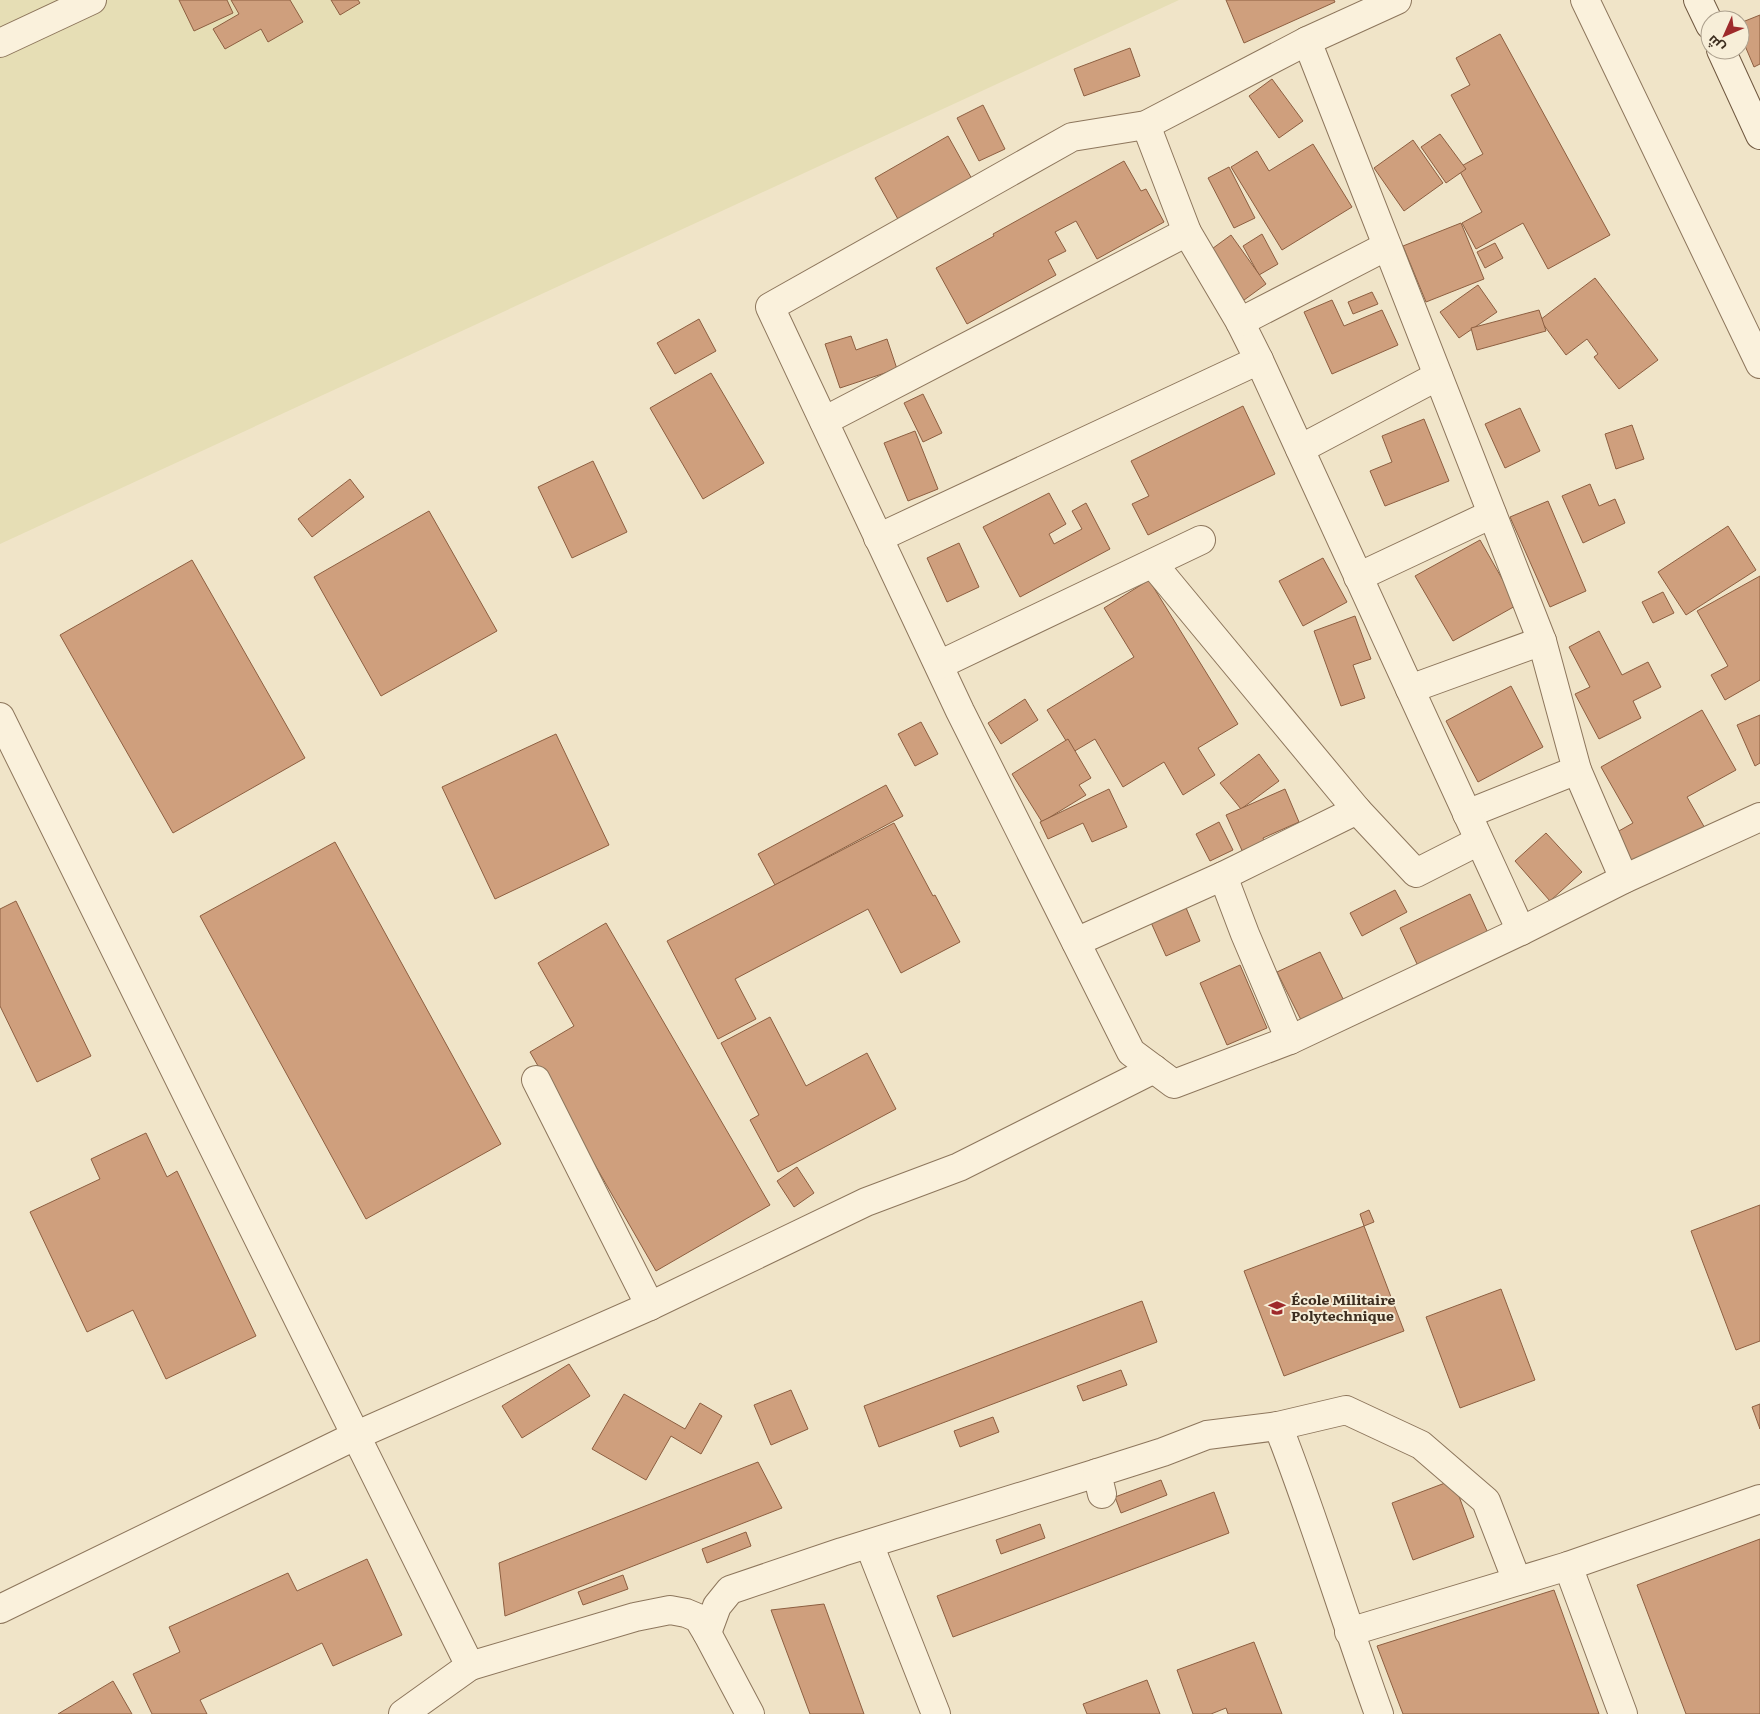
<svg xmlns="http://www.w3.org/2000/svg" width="1760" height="1714" viewBox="0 0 1760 1714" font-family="Literata,Cairo,serif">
	<rect width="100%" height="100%" fill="#f0e4c8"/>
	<!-- farmland -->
	<polygon fill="#e6deb5" points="0,0 1179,0 0,544"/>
	<!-- building -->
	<g fill="#cf9f7d" stroke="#8d5f41">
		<polygon points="179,0 227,0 233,13 194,31"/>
		<polygon points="231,0 290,0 303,22 268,42 261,29 225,49 213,29 239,14"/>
		<polygon points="331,0 358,0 360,3 340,15"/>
		<polygon points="1226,0 1334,0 1335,2 1244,43"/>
		<polygon points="1760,15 1760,64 1754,67 1740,34 1740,23"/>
		<polygon points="1500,34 1610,235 1548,269 1523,223 1476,249 1462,223 1482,212 1458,168 1483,154 1451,95 1470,85 1456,58"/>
		<polygon points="1130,48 1140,76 1084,96 1074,69"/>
		<polygon points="1272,79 1303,121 1279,138 1249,96"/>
		<polygon points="983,105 1005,149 979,161 957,118"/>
		<polygon points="1440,134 1466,169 1446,183 1421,147"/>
		<polygon points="948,136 972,179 899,221 875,178"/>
		<polygon points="1413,140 1443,183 1404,211 1374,168"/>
		<polygon points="1313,144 1352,207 1282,250 1231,167 1257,151 1269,171"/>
		<polygon points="1124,161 1141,191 1146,189 1164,222 1097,259 1076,221 1055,232 1066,251 1048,260 1056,275 967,324 936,268 994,236 993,234"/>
		<polygon points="1229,167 1255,218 1234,228 1208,178"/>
		<polygon points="1461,223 1484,279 1426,302 1403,246"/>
		<polygon points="1262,234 1278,264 1259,275 1243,246"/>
		<polygon points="1231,235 1266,284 1240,303 1205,254"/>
		<polygon points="1495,243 1503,258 1485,268 1477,252"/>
		<polygon points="1595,278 1658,360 1619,389 1594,357 1598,354 1587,339 1566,355 1540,320"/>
		<polygon points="1478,285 1497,312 1459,338 1440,312"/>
		<polygon points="1372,292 1378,304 1353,314 1348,302"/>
		<polygon points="1332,300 1344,326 1382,310 1398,345 1332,374 1304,312"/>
		<polygon points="1539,310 1546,331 1477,350 1471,328"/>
		<polygon points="699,319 716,351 675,374 657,343"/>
		<polygon points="851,336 856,350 887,339 897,369 840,388 825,344"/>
		<polygon points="711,373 764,463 703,499 650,408"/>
		<polygon points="923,394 942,433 923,442 904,403"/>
		<polygon points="1243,406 1275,474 1148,535 1132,504 1149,496 1131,461"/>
		<polygon points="1520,408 1540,451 1505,468 1485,424"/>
		<polygon points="1424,419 1449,481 1385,506 1370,471 1392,462 1382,436"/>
		<polygon points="1632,425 1644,459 1616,469 1605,434"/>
		<polygon points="915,431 938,489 908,501 884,443"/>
		<polygon points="593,461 627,532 572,558 538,487"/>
		<polygon points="350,479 364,497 312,537 298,519"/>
		<polygon points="1590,484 1599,506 1615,499 1625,523 1583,543 1562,496"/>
		<polygon points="1049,493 1066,524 1049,534 1054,544 1082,529 1072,511 1086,503 1110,549 1020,597 983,527"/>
		<polygon points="1548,501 1586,591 1550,607 1510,517"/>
		<polygon points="429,511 497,631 381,696 314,577"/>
		<polygon points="1728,526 1756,570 1686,615 1658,572"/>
		<polygon points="1480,540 1517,605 1453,641 1415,576"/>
		<polygon points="959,543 979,587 947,602 927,558"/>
		<polygon points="1323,558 1347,602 1303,626 1279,581"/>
		<polygon points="192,560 305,758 173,833 60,635"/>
		<polygon points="1760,576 1760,680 1725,700 1711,675 1728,666 1697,611"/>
		<polygon points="1149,580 1238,724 1198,748 1215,775 1183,795 1164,762 1123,787 1095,739 1073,752 1047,710 1134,657 1104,608"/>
		<polygon points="1663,592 1674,613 1653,623 1642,602"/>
		<polygon points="1355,616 1371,659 1353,665 1365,698 1341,706 1314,631"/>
		<polygon points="1599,631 1622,675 1648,662 1661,687 1633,701 1641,718 1599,739 1575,694 1590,687 1569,647"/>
		<polygon points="1511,686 1543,747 1478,782 1446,721"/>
		<polygon points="1025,699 1038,720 1001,744 988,723"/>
		<polygon points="1702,710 1736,770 1687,797 1706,830 1630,873 1610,836 1633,823 1601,767"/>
		<polygon points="1760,715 1760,763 1755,766 1737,725"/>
		<polygon points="921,722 938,754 915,766 898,734"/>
		<polygon points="556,734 609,845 495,899 442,787"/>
		<polygon points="1068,739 1091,778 1079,785 1086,795 1042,822 1012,774"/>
		<polygon points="1259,754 1279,781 1241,809 1220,783"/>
		<polygon points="886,785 903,816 775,885 758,854"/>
		<polygon points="1109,789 1127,827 1092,842 1083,823 1048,839 1040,822"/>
		<polygon points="1285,789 1299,822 1263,838 1267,847 1245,857 1226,815"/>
		<polygon points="1219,822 1233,850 1210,861 1196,834"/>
		<polygon points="894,823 933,896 935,895 960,942 901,973 868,909 735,979 756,1019 718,1039 667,941"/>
		<polygon points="1546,833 1582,872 1550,901 1515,861"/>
		<polygon points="335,842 501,1144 366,1219 200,916"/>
		<polygon points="1395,890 1407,912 1362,936 1350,913"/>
		<polygon points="1470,894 1488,933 1418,966 1400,928"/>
		<polygon points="16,901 91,1056 37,1082 0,1006 0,909"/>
		<polygon points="1184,903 1200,941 1166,956 1149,918"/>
		<polygon points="606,923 770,1205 656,1271 530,1052 574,1026 538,963"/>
		<polygon points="1320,952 1347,1007 1305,1028 1277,972"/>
		<polygon points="1240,965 1267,1028 1227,1045 1200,983"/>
		<polygon points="770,1017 806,1086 867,1053 896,1109 778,1172 750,1120 759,1115 721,1043"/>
		<polygon points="146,1133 167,1177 177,1171 256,1336 166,1379 133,1310 87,1332 30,1212 100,1179 91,1159"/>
		<polygon points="797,1167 814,1193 794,1207 777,1181"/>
		<polygon points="1760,1205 1760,1341 1736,1350 1691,1231"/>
		<polygon points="1369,1210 1374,1222 1364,1226 1360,1214"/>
		<polygon points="1364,1226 1404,1331 1284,1376 1244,1271"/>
		<polygon points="1501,1289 1535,1380 1460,1408 1426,1317"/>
		<polygon points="1142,1301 1157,1342 879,1447 864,1406"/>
		<polygon points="569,1364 590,1396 522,1438 502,1406"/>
		<polygon points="1121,1370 1127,1385 1083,1401 1077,1386"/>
		<polygon points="791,1390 808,1429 771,1445 754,1405"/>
		<polygon points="624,1394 685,1429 700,1403 722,1416 701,1454 671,1436 646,1480 592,1449"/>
		<polygon points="1760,1404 1760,1429 1752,1407"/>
		<polygon points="993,1417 999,1432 960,1447 954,1431"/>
		<polygon points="758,1462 782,1508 505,1616 499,1563"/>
		<polygon points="1161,1480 1167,1495 1121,1513 1115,1497"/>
		<polygon points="1453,1480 1474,1537 1413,1560 1392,1503"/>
		<polygon points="1214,1492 1229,1533 953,1637 937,1596"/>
		<polygon points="1040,1524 1045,1538 1001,1554 996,1540"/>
		<polygon points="746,1532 751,1546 707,1563 702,1549"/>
		<polygon points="1760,1539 1760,1714 1686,1714 1637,1585"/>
		<polygon points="367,1559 402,1635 333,1666 322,1643 200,1700 207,1714 152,1714 133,1674 180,1652 169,1627 288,1573 297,1591"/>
		<polygon points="623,1575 628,1589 583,1605 578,1592"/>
		<polygon points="1554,1590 1599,1714 1403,1714 1377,1646"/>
		<polygon points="824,1604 864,1714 810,1714 771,1610"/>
		<polygon points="1254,1642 1282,1714 1228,1714 1226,1708 1211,1714 1193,1714 1177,1670"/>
		<polygon points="1147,1680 1160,1714 1087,1714 1083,1704"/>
		<polygon points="113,1681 132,1714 58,1714"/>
	</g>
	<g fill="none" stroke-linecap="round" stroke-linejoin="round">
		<!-- minor casing -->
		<g stroke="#8d765c" stroke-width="30">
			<g id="minor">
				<polyline points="1397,0 1307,41 1146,125 1072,137 770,307 960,711 1131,1052 1174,1084 1290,1040 1521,931 1624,879 1760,817"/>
				<polyline points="1585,0 1760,364"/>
				<polyline points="1307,41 1542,641 1577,770 1467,814"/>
				<polyline points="0,43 92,0"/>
				<polyline points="1146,125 1187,232 1240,322 1259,360 1521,931"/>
				<polyline points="1240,322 1387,246"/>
				<polyline points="824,421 1187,232"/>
				<polyline points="1300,449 1438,376"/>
				<polyline points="878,538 1259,360"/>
				<polyline points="1153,564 1357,810 1416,873 1479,841"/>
				<polyline points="1358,577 1492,514"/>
				<polyline points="939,665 1201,540"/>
				<polyline points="1410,689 1542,641"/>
				<polyline points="0,717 470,1666 635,1617 670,1610 686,1613 698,1618 707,1633 717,1606 730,1590 842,1552 1097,1473"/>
				<polyline points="1577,770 1624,879"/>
				<polyline points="1223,876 1245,934 1290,1040"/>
				<polyline points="1076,942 1223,876 1357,810"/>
				<polyline points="536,1080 650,1306"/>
				<polyline points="1278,1426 1346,1410 1421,1445 1486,1501 1517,1581"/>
				<path d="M1102 1494 1097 1473 1163 1452 1207 1435 1278 1426C1315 1520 1344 1618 1379 1714"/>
				<polyline points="869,1544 936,1714"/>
				<polyline points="1568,1566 1623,1714"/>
				<polyline points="0,1609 357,1435 650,1306 866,1202 959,1167 1154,1069"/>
				<polyline points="1349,1632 1568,1566 1760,1499"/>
				<polyline points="707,1633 750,1714"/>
				<polyline points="403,1714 470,1666"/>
			</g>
		</g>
		<!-- secondary casing -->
		<g stroke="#6f573f" stroke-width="30">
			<g id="secondary">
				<polyline points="1698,0 1710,25"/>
				<polyline points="1721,50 1760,135"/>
			</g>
		</g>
		<!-- minor -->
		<use href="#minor" stroke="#faf1dc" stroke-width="28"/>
		<!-- secondary -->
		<use href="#secondary" stroke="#faf1dc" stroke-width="28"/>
	</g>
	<!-- icons -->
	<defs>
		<g id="university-bare" transform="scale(1.35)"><path d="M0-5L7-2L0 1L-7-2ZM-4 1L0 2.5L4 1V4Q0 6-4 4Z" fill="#9e2a2b" stroke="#f7eed8" stroke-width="2.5" paint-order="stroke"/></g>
	</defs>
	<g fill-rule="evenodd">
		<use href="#university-bare" x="1277" y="1308"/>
	</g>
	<g text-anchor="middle" stroke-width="4" stroke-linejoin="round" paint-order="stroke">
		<!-- poi labels -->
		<g font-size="14" font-weight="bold" fill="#3d2e20" stroke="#f7eed8" text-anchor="start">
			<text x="1291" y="1305">École Militaire<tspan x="1291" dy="16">Polytechnique</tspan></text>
		</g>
	</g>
	<!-- north arrow -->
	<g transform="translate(1725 35) rotate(225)"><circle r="24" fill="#f7eed8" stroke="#ada18e"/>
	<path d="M0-4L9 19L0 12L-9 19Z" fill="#9e2a2b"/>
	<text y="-8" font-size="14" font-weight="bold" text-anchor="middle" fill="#3d2e20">ش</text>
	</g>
</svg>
